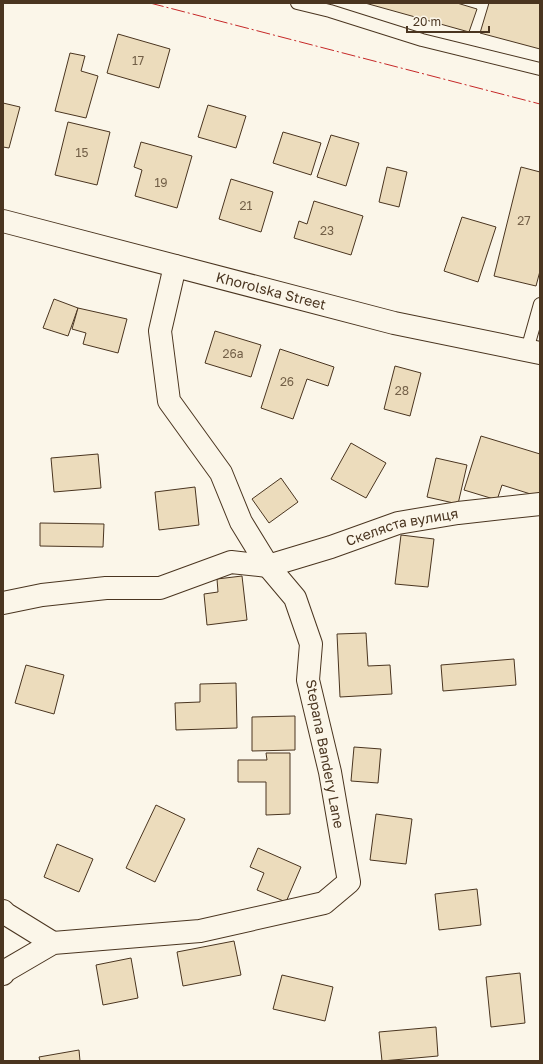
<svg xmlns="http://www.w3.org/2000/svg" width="543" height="1064" viewBox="0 0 543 1064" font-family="'Golos Text',sans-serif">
	<rect width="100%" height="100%" fill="#fbf6e9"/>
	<!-- building -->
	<g fill="#ecdcbc" stroke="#4a3520">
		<polygon points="365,3 457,3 477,9 469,32"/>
		<polygon points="489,3 540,3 540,49 480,33"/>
		<polygon points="118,34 170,49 159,88 107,73"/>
		<polygon points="70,53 85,56 81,71 98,76 86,118 55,111"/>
		<polygon points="3,103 20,107 9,148 3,147"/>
		<polygon points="208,105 246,116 236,148 198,137"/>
		<polygon points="68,122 110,132 97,185 55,175"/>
		<polygon points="283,132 321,143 311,175 273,163"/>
		<polygon points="331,135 359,143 346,186 317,177"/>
		<polygon points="141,142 192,156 177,208 135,196 142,170 134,167"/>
		<polygon points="387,167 407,172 399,207 379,202"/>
		<polygon points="521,167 540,172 540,271 536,286 494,276"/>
		<polygon points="231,179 273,192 261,232 219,219"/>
		<polygon points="314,201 363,216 351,255 294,238 299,221 307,224"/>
		<polygon points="462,217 496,227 478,282 444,271"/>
		<polygon points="54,299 78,308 68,336 43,328"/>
		<polygon points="78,308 127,319 118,353 83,344 86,333 72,329"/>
		<polygon points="215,331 261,345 251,377 205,363"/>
		<polygon points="280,349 334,367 328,386 307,379 293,419 261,408"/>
		<polygon points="395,366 421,373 410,416 384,409"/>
		<polygon points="481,436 540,454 540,497 502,485 497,500 464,490"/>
		<polygon points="351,443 386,463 366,498 331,479"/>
		<polygon points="98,454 101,488 54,492 51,458"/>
		<polygon points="436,458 467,465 458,504 427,497"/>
		<polygon points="281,478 298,502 269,523 252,499"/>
		<polygon points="195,487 199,525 159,530 155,492"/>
		<polygon points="40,523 104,524 103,547 40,546"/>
		<polygon points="401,535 434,539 428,587 395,584"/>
		<polygon points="242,576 247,620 207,625 204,594 218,592 217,579"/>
		<polygon points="366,633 368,666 390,665 392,694 340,697 337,634"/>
		<polygon points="514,659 516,685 443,691 441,665"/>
		<polygon points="26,665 64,675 54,714 15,703"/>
		<polygon points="236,683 237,728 176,730 175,703 200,702 200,684"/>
		<polygon points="295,716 295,750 252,751 252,717"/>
		<polygon points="354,747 381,749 378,783 351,781"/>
		<polygon points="266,753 290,753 290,814 266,815 266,782 238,782 238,760 267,760"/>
		<polygon points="156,805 185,819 155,882 126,868"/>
		<polygon points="376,814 412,819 406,864 370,860"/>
		<polygon points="57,844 93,859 79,892 44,877"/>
		<polygon points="258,848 301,867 286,902 257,890 264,873 250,867"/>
		<polygon points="477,889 481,925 439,930 435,894"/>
		<polygon points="234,941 241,975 183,986 177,952"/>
		<polygon points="131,958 138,998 103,1005 96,965"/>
		<polygon points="520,973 525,1023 491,1027 486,977"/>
		<polygon points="282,975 333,987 325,1021 273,1009"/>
		<polygon points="436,1027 438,1056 382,1061 379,1032"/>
		<polygon points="79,1050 80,1061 40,1061 39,1057"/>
	</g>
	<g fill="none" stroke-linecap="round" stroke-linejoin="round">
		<!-- service casing -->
		<g stroke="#4a3520" stroke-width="14">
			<g id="service">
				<polyline points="297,3 330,11 422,40 540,69"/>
				<polyline points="527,350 540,304"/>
			</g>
		</g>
		<!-- minor casing -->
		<g stroke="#4a3520" stroke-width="24">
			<g id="minor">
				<path id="s1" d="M3 603 42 595 106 588H160L231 562 268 566 331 547 398 523 458 513 540 504"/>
				<polyline points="3,911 6,914 53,943"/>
				<polyline points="3,974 5,971 53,943 200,931 324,903 349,882 330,772 308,680 311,644 295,598 268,566 241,522 221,473 169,401 160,331 175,266"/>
			</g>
		</g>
		<!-- tertiary casing -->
		<g stroke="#4a3520" stroke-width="24">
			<g id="tertiary">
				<path id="s2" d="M3 221 394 323 540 353"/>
			</g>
		</g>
		<!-- service -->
		<use href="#service" stroke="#fbf6e9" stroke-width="12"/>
		<!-- minor -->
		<use href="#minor" stroke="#fbf6e9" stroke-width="22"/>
		<!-- tertiary -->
		<use href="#tertiary" stroke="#fbf6e9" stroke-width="22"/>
		<!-- power -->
		<polyline stroke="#c62828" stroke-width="1" stroke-dasharray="14 3 2 3" stroke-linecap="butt" points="150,3 540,104"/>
	</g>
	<g text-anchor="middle" stroke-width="3" stroke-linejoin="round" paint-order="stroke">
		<!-- number labels -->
		<g font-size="12" fill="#725f47">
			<text x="138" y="65">17</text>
			<text x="82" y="157">15</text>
			<text x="161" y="187">19</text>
			<text x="246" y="210">21</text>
			<text x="524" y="225">27</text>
			<text x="327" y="235">23</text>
			<text x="233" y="358">26а</text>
			<text x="287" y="386">26</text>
			<text x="402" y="395">28</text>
		</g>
		<!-- street labels -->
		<g font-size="14" fill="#4a3520" stroke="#fbf6e9">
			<text dy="5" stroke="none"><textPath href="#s2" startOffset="277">Khorolska Street</textPath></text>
			<text dy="5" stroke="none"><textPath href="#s1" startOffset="411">Скеляста вулиця</textPath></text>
			<text transform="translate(325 754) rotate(79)" y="5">Stepana Bandery Lane</text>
		</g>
	</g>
	<!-- border -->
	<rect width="543" height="1064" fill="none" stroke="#4a3520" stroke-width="8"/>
	<!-- scale -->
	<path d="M407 26v6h82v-6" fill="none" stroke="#4a3520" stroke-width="2"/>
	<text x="413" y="26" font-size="12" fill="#4a3520" stroke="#fbf6e9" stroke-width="3" paint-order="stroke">20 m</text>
</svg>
